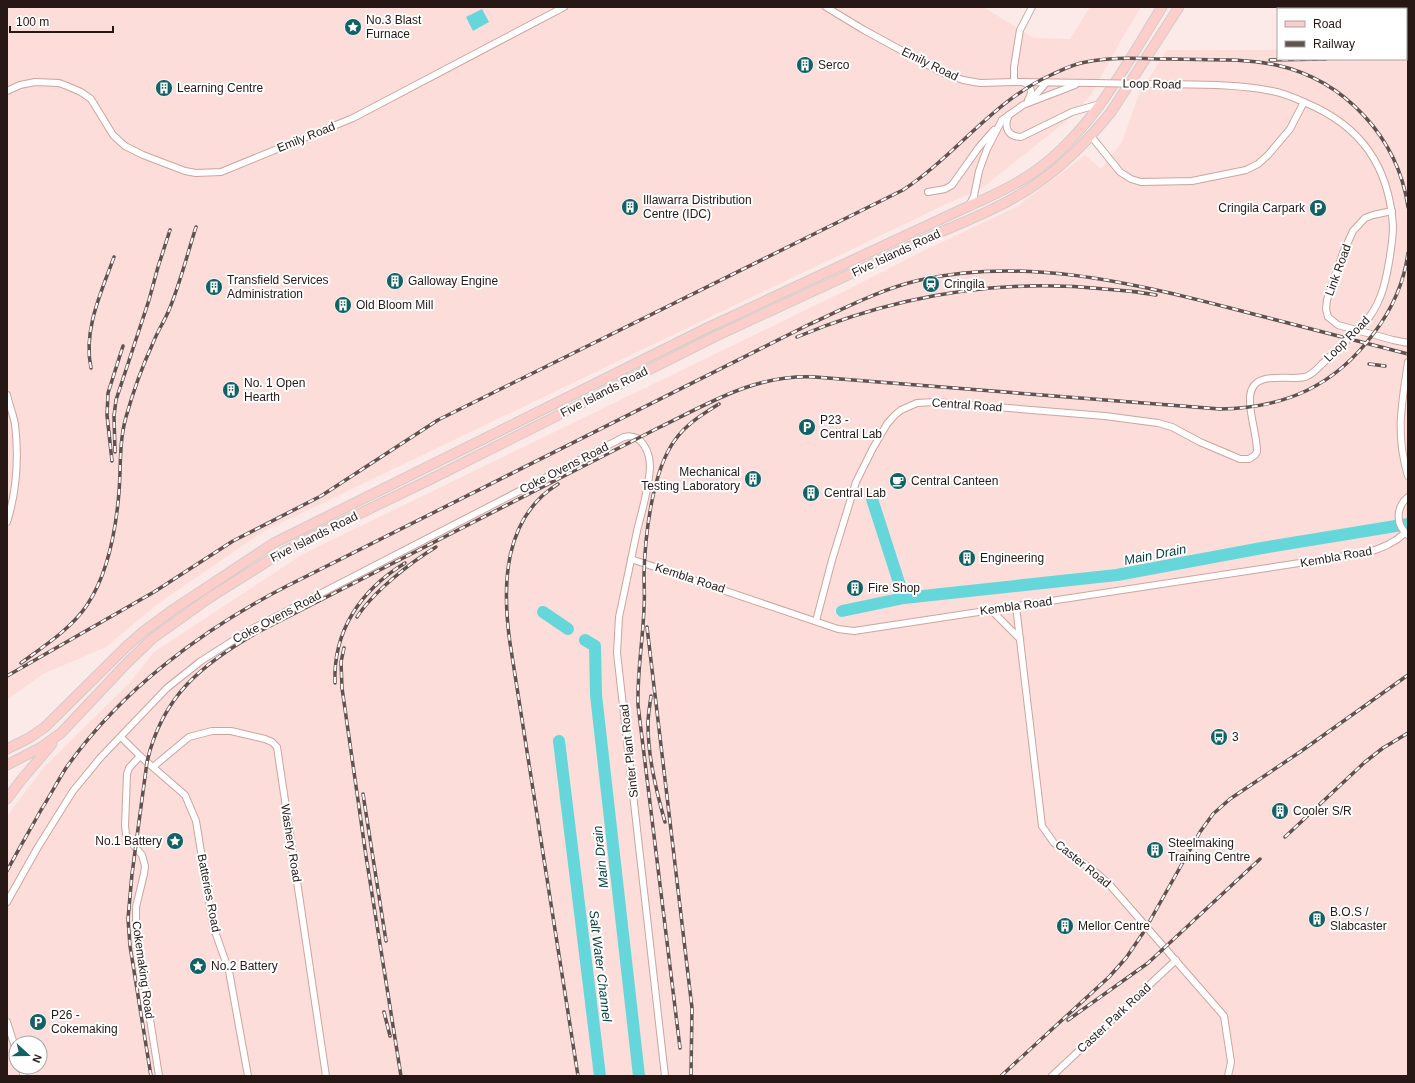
<svg xmlns="http://www.w3.org/2000/svg" width="1415" height="1083" viewBox="0 0 1415 1083" font-family="Arial,sans-serif">
	<rect width="100%" height="100%" fill="#fceae8"/>
	<!-- built -->
	<g fill="#fcddd9" fill-rule="evenodd">
		<polygon points="7,7 983,7 1034,38 1070,39 1090,7 1141,7 1121,40 1092,93 1074,115 982,188 940,207 264,531 156,605 106,647 43,674 7,700"/>
		<path d="M1392 7H1408V1076H7V816L44 767 131 681 154 652 303 554 853 287 917 254 1018 206 1085 155 1101 169 1122 142 1139 94 1167 50H1269L1278 49V59H1406V9H1388ZM16 1043H40V1067H16Z"/>
	</g>
	<!-- water -->
	<polygon fill="#65d6da" points="482,9 489,22 473,31 466,17"/>
	<g fill="none" stroke-linecap="round" stroke-linejoin="round">
		<!-- river -->
		<g stroke="#65d6da" stroke-width="12">
			<polyline points="872,499 904,598"/>
			<polyline points="842,611 904,598 1117,575 1262,548 1408,524"/>
			<polyline points="543,612 568,629"/>
			<polyline points="585,640 595,646 596,695 639,1076"/>
			<polyline points="559,741 600,1076"/>
		</g>
		<!-- minor casing -->
		<g stroke="#cda49f" stroke-width="8">
			<g id="minor">
				<polyline points="826,7 864,30 941,72 963,80 980,83 1014,82 1094,83"/>
				<polyline points="1014,82 1014,67 1020,30 1032,7"/>
				<path d="M1023 82C1032 86 1033 92 1028 100"/>
				<path d="M1148 84C1189 85 1232 83 1272 91 1284 93 1295 98 1306 103 1361 126 1389 166 1393 226 1393 238 1391 250 1389 262 1385 286 1380 306 1363 325"/>
				<polyline points="7,91 20,85 35,82 59,83 67,86 81,92 91,99 113,135 125,146 143,155 185,171 196,173 221,172 353,118 564,7"/>
				<polyline points="1031,100 1046,83"/>
				<path d="M1009 115C1003 127 1008 137 1021 137L1072 112 1100 104"/>
				<polyline points="1091,136 1120,172 1131,179 1141,182 1192,181 1246,170 1258,164 1268,155 1290,129 1304,102"/>
				<polyline points="928,192 945,189 952,185 979,147 994,130"/>
				<polyline points="969,206 974,196 979,171 987,149 1002,120 1023,105 1075,85"/>
				<polyline points="1392,211 1373,215 1365,218 1353,231 1343,253 1327,300 1326,309 1328,317 1338,325 1393,340 1408,343"/>
				<path d="M1408 362C1402 403 1395 434 1408 476"/>
				<path d="M7 395C9 404 13 414 15 424 19 458 17 490 7 522"/>
				<path d="M1408 497C1396 507 1395 525 1408 535"/>
				<path d="M631 559 838 629 854 631 1365 553C1381 549 1393 544 1405 533"/>
				<polyline points="1016,606 1042,826 1054,843 1093,870 1109,884 1224,1016 1231,1062 1228,1076"/>
				<polyline points="991,610 1020,639"/>
				<path d="M816 621 832 560 856 482 873 448 887 424 894 416 901 410 917 403 935 402 1105 416 1158 423 1172 427 1200 442 1240 459H1249L1255 455 1257 452C1257 434 1249 415 1250 397 1252 369 1287 381 1305 377 1312 375 1317 369 1322 364"/>
				<polyline points="121,737 140,756 185,795 196,821 213,926 229,971 248,1076"/>
				<polyline points="140,756 129,768 127,774 125,826 126,834 130,841 142,855 145,866 144,874 136,907 136,928 139,950 159,1076"/>
				<polyline points="153,767 189,737 212,731 231,731 265,739 272,742 277,747 326,1076"/>
				<path d="M7 902 38 847 73 791 101 757 167 688 201 661 248 631 624 437C642 432 650 453 650 467 649 489 642 510 637 531 632 555 627 579 622 603L619 617 617 653 665 1076"/>
				<polyline points="7,1022 16,1050"/>
				<polyline points="21,1067 24,1076"/>
				<polyline points="1052,1076 1176,960"/>
			</g>
		</g>
		<!-- primary casing -->
		<g stroke="#cfcccc" stroke-width="11">
			<g id="primary">
				<path d="M7 749 29 738 45 727 128 645 144 631 174 609 274 543 707 328 969 206C992 196 1014 186 1034 172 1092 131 1125 66 1162 7"/>
				<path d="M7 765 40 748 61 733 127 663 153 638 209 598 271 559 301 542 431 479 716 336 943 231C976 217 1010 203 1039 182 1066 163 1090 138 1111 112L1179 7"/>
				<polyline points="7,799 22,779 52,744"/>
			</g>
		</g>
		<!-- minor -->
		<use href="#minor" stroke="#fff" stroke-width="6"/>
		<!-- primary -->
		<use href="#primary" stroke="#fdcec9" stroke-width="9"/>
		<!-- rail casing -->
		<g stroke="#61514f" stroke-width="3.5">
			<g id="rail">
				<polyline points="1406,37 1408,36"/>
				<polyline points="1270,60 1326,59"/>
				<path d="M797 337C895 296 999 278 1105 289 1122 290 1139 292 1156 295"/>
				<polyline points="1369,364 1385,366"/>
				<path d="M91 368C83 330 101 293 114 257"/>
				<polyline points="115,452 114,416 116,400 149,300 158,267 170,230"/>
				<polyline points="112,461 107,415 108,393 123,346"/>
				<path d="M558 484C503 518 502 586 510 643L578 1076"/>
				<path d="M357 617C373 592 411 562 436 547"/>
				<polyline points="647,627 692,1008 691,1076"/>
				<polyline points="344,648 341,662 342,688 366,856 401,1076"/>
				<path d="M21 663C44 646 71 629 87 605 108 574 116 529 119 492 121 467 119 442 126 417 133 392 142 367 153 343 157 332 164 322 169 310 180 284 187 255 196 227"/>
				<path d="M7 676 154 592 233 541 321 496 438 420 903 190C955 156 993 101 1051 75 1062 70 1073 64 1086 62 1113 56 1145 59 1173 59 1207 60 1242 58 1276 65 1345 80 1398 138 1408 207"/>
				<path d="M335 683C333 630 361 590 405 563"/>
				<path d="M651 696C650 705 648 714 648 724 648 757 656 790 665 822"/>
				<polyline points="363,794 386,941"/>
				<polyline points="1285,837 1365,762 1383,748 1408,733"/>
				<path d="M7 871C18 850 30 830 41 810 50 796 57 782 66 768 121 690 203 629 287 586L808 325C845 308 881 289 920 280 1024 257 1130 282 1230 308 1290 323 1349 339 1408 354"/>
				<polyline points="384,1012 390,1036"/>
				<polyline points="1068,1020 1148,963 1260,859"/>
				<path d="M680 1048 638 705C637 672 643 640 644 608 645 597 644 586 644 575 645 536 652 471 675 440 686 424 703 414 719 404"/>
				<path d="M151 1076 130 946 128 919 132 874 147 762C162 696 202 664 258 632L658 428C710 403 755 374 815 377L1220 409C1285 408 1335 386 1374 333 1393 308 1404 283 1408 253"/>
				<polyline points="1001,1076 1109,977 1126,958 1143,933 1200,832 1213,814 1230,799 1300,752 1408,675"/>
			</g>
		</g>
		<!-- rail -->
		<use href="#rail" stroke="#fff" stroke-width="2" stroke-dasharray="6" stroke-linecap="butt"/>
		<!-- minor-bridge casing -->
		<g stroke="#cda49f" stroke-width="8" stroke-linecap="butt">
			<g id="minor-bridge">
				<polyline points="1094,83 1148,84"/>
				<polyline points="1322,364 1363,325"/>
			</g>
		</g>
		<!-- minor-bridge -->
		<use href="#minor-bridge" stroke="#fff" stroke-width="6"/>
	</g>
	<!-- icons -->
	<defs>
		<g id="sight-disc" transform="scale(0.9)"><circle r="9.5" fill="#126265" stroke="#fff"/><path d="M0-6L1.8-2.2L6-1.7L2.9 1.2L3.7 5.4L0 3.3L-3.7 5.4L-2.9 1.2L-6-1.7L-1.8-2.2Z" fill="#fff"/></g>
		<g id="building-disc" transform="scale(0.9)"><circle r="9.5" fill="#126265" stroke="#fff"/><path d="M-4-6H4V6H1V3H-1V6H-4ZM-2.5-4.3h1.7v1.8h-1.7ZM.8-4.3h1.7v1.8H.8ZM-2.5-1h1.7V.8h-1.7ZM.8-1h1.7V.8H.8Z" fill="#fff"/></g>
		<g id="parking-disc" transform="scale(0.9)"><circle r="9.5" fill="#126265" stroke="#fff"/><path d="M-3.5-5.5H1a3.5 3.5 0 0 1 0 7H-1V5.5H-3.5ZM-1-3.4V-.6H.8a1.4 1.4 0 0 0 0-2.8Z" fill="#fff"/></g>
		<g id="station-disc" transform="scale(0.9)"><circle r="9.5" fill="#126265" stroke="#fff"/><path d="M-3-6H3Q5-6 5-4V2Q5 4 3 4L4.5 6H3L1.5 4h-3L-3 6H-4.5L-3 4Q-5 4-5 2V-4Q-5-6-3-6ZM-3.5-4v3h7v-3ZM-3.5 1v1.5H-2V1ZM2 1v1.5H3.5V1Z" fill="#fff"/></g>
		<g id="cafe-disc" transform="scale(0.9)"><circle r="9.5" fill="#126265" stroke="#fff"/><path d="M-5.5-4.5H6V0H3Q3 3.5 0 3.5H-2.5Q-5.5 3.5-5.5 0ZM3-3.2v2h1.7v-2ZM-6 4.5H4V6H-6Z" fill="#fff"/></g>
		<g id="bus-disc" transform="scale(0.9)"><circle r="9.5" fill="#126265" stroke="#fff"/><path d="M-5-6H5V4H4V6H2V4H-2V6H-4V4H-5ZM-3.5-4V0h7V-4ZM-3.5 1.2v1.5H-2V1.2ZM2 1.2v1.5H3.5V1.2Z" fill="#fff"/></g>
	</defs>
	<g fill-rule="evenodd">
		<use href="#sight-disc" x="353" y="27"/>
		<use href="#building-disc" x="805" y="65"/>
		<use href="#building-disc" x="164" y="88"/>
		<use href="#building-disc" x="630" y="207"/>
		<use href="#parking-disc" x="1318" y="208"/>
		<use href="#building-disc" x="395" y="281"/>
		<use href="#station-disc" x="931" y="284"/>
		<use href="#building-disc" x="214" y="287"/>
		<use href="#building-disc" x="343" y="305"/>
		<use href="#building-disc" x="231" y="390"/>
		<use href="#parking-disc" x="807" y="427"/>
		<use href="#building-disc" x="753" y="479"/>
		<use href="#cafe-disc" x="898" y="481"/>
		<use href="#building-disc" x="811" y="493"/>
		<use href="#building-disc" x="967" y="558"/>
		<use href="#building-disc" x="855" y="588"/>
		<use href="#bus-disc" x="1219" y="737"/>
		<use href="#building-disc" x="1280" y="811"/>
		<use href="#sight-disc" x="175" y="841"/>
		<use href="#building-disc" x="1155" y="850"/>
		<use href="#building-disc" x="1317" y="919"/>
		<use href="#building-disc" x="1065" y="926"/>
		<use href="#sight-disc" x="198" y="966"/>
		<use href="#parking-disc" x="38" y="1022"/>
	</g>
	<g text-anchor="middle" stroke-width="4" stroke-linejoin="round" paint-order="stroke">
		<!-- poi labels -->
		<g font-size="12" fill="#271816" stroke="#fff" text-anchor="start">
			<text x="366" y="24">No.3 Blast<tspan x="366" dy="14">Furnace</tspan></text>
			<text x="818" y="69">Serco</text>
			<text x="177" y="92">Learning Centre</text>
			<text x="643" y="204">Illawarra Distribution<tspan x="643" dy="14">Centre (IDC)</tspan></text>
			<text x="1305" y="212" text-anchor="end">Cringila Carpark</text>
			<text x="227" y="284">Transfield Services<tspan x="227" dy="14">Administration</tspan></text>
			<text x="408" y="285">Galloway Engine</text>
			<text x="944" y="288">Cringila</text>
			<text x="356" y="309">Old Bloom Mill</text>
			<text x="244" y="387">No. 1 Open<tspan x="244" dy="14">Hearth</tspan></text>
			<text x="820" y="424">P23 -<tspan x="820" dy="14">Central Lab</tspan></text>
			<text x="740" y="476" text-anchor="end">Mechanical<tspan x="740" dy="14">Testing Laboratory</tspan></text>
			<text x="911" y="485">Central Canteen</text>
			<text x="824" y="497">Central Lab</text>
			<text x="980" y="562">Engineering</text>
			<text x="868" y="592">Fire Shop</text>
			<text x="1232" y="741">3</text>
			<text x="1293" y="815">Cooler S/R</text>
			<text x="162" y="845" text-anchor="end">No.1 Battery</text>
			<text x="1168" y="847">Steelmaking<tspan x="1168" dy="14">Training Centre</tspan></text>
			<text x="1330" y="916">B.O.S /<tspan x="1330" dy="14">Slabcaster</tspan></text>
			<text x="1078" y="930">Mellor Centre</text>
			<text x="211" y="970">No.2 Battery</text>
			<text x="51" y="1019">P26 -<tspan x="51" dy="14">Cokemaking</tspan></text>
		</g>
		<!-- street labels -->
		<g font-size="12" fill="#271816" stroke="#fff">
			<text transform="translate(930 64) rotate(26)" y="4">Emily Road</text>
			<text transform="translate(1152 84) rotate(1)" y="4">Loop Road</text>
			<text transform="translate(306 137) rotate(-22)" y="4">Emily Road</text>
			<text transform="translate(896 253) rotate(-25)" y="4">Five Islands Road</text>
			<text transform="translate(1338 270) rotate(-70)" y="4">Link Road</text>
			<text transform="translate(1347 339) rotate(-45)" y="4">Loop Road</text>
			<text transform="translate(604 392) rotate(-27)" y="4">Five Islands Road</text>
			<text transform="translate(967 405) rotate(4)" y="4">Central Road</text>
			<text transform="translate(564 468) rotate(-27)" y="4">Coke Ovens Road</text>
			<text transform="translate(314 537) rotate(-27)" y="4">Five Islands Road</text>
			<text transform="translate(1336 557) rotate(-10)" y="4">Kembla Road</text>
			<text transform="translate(690 578) rotate(18)" y="4">Kembla Road</text>
			<text transform="translate(1016 606) rotate(-8)" y="4">Kembla Road</text>
			<text transform="translate(277 617) rotate(-28)" y="4">Coke Ovens Road</text>
			<text transform="translate(629 751) rotate(-96)" y="4">Sinter Plant Road</text>
			<text transform="translate(291 843) rotate(81)" y="4">Washery Road</text>
			<text transform="translate(1083 864) rotate(39)" y="4">Caster Road</text>
			<text transform="translate(209 893) rotate(79)" y="4">Batteries Road</text>
			<text transform="translate(143 970) rotate(82)" y="4">Cokemaking Road</text>
			<text transform="translate(1114 1018) rotate(-43)" y="4">Caster Park Road</text>
		</g>
		<!-- water labels -->
		<g font-size="13" font-style="italic" fill="#023b3d" stroke="#fff">
			<text transform="translate(1155 554) rotate(-11)" y="5">Main Drain</text>
			<text transform="translate(600 857) rotate(-96)" y="5">Main Drain</text>
			<text transform="translate(601 966) rotate(83)" y="5">Salt Water Channel</text>
		</g>
	</g>
	<!-- border -->
	<rect width="1415" height="1083" fill="none" stroke="#271816" stroke-width="16"/>
	<!-- legend -->
	<rect x="1277" y="8" width="130" height="52" fill="#ffffff" stroke="#a9a3a2"/>
	<rect x="1285" y="21" width="20" height="6" fill="#fdcec9" stroke="#a9a3a2"/>
	<text x="1313" y="28" font-size="12" fill="#271816">Road</text>
	<rect x="1285" y="41" width="20" height="6" fill="#61514f" stroke="#a9a3a2"/>
	<text x="1313" y="48" font-size="12" fill="#271816">Railway</text>
	<!-- north arrow -->
	<g transform="translate(28 1055) rotate(111)"><circle r="19" fill="#ffffff" stroke="#a9a3a2"/>
	<path d="M0-3L7 15L0 10L-7 15Z" fill="#126265"/>
	<text y="-6" font-size="11" font-weight="bold" text-anchor="middle" fill="#271816">N</text>
	</g>
	<!-- scale -->
	<path d="M10 26v6h103v-6" fill="none" stroke="#271816" stroke-width="2"/>
	<text x="16" y="26" font-size="12" fill="#271816" stroke="#ffffff" stroke-width="3" paint-order="stroke">100 m</text>
</svg>
